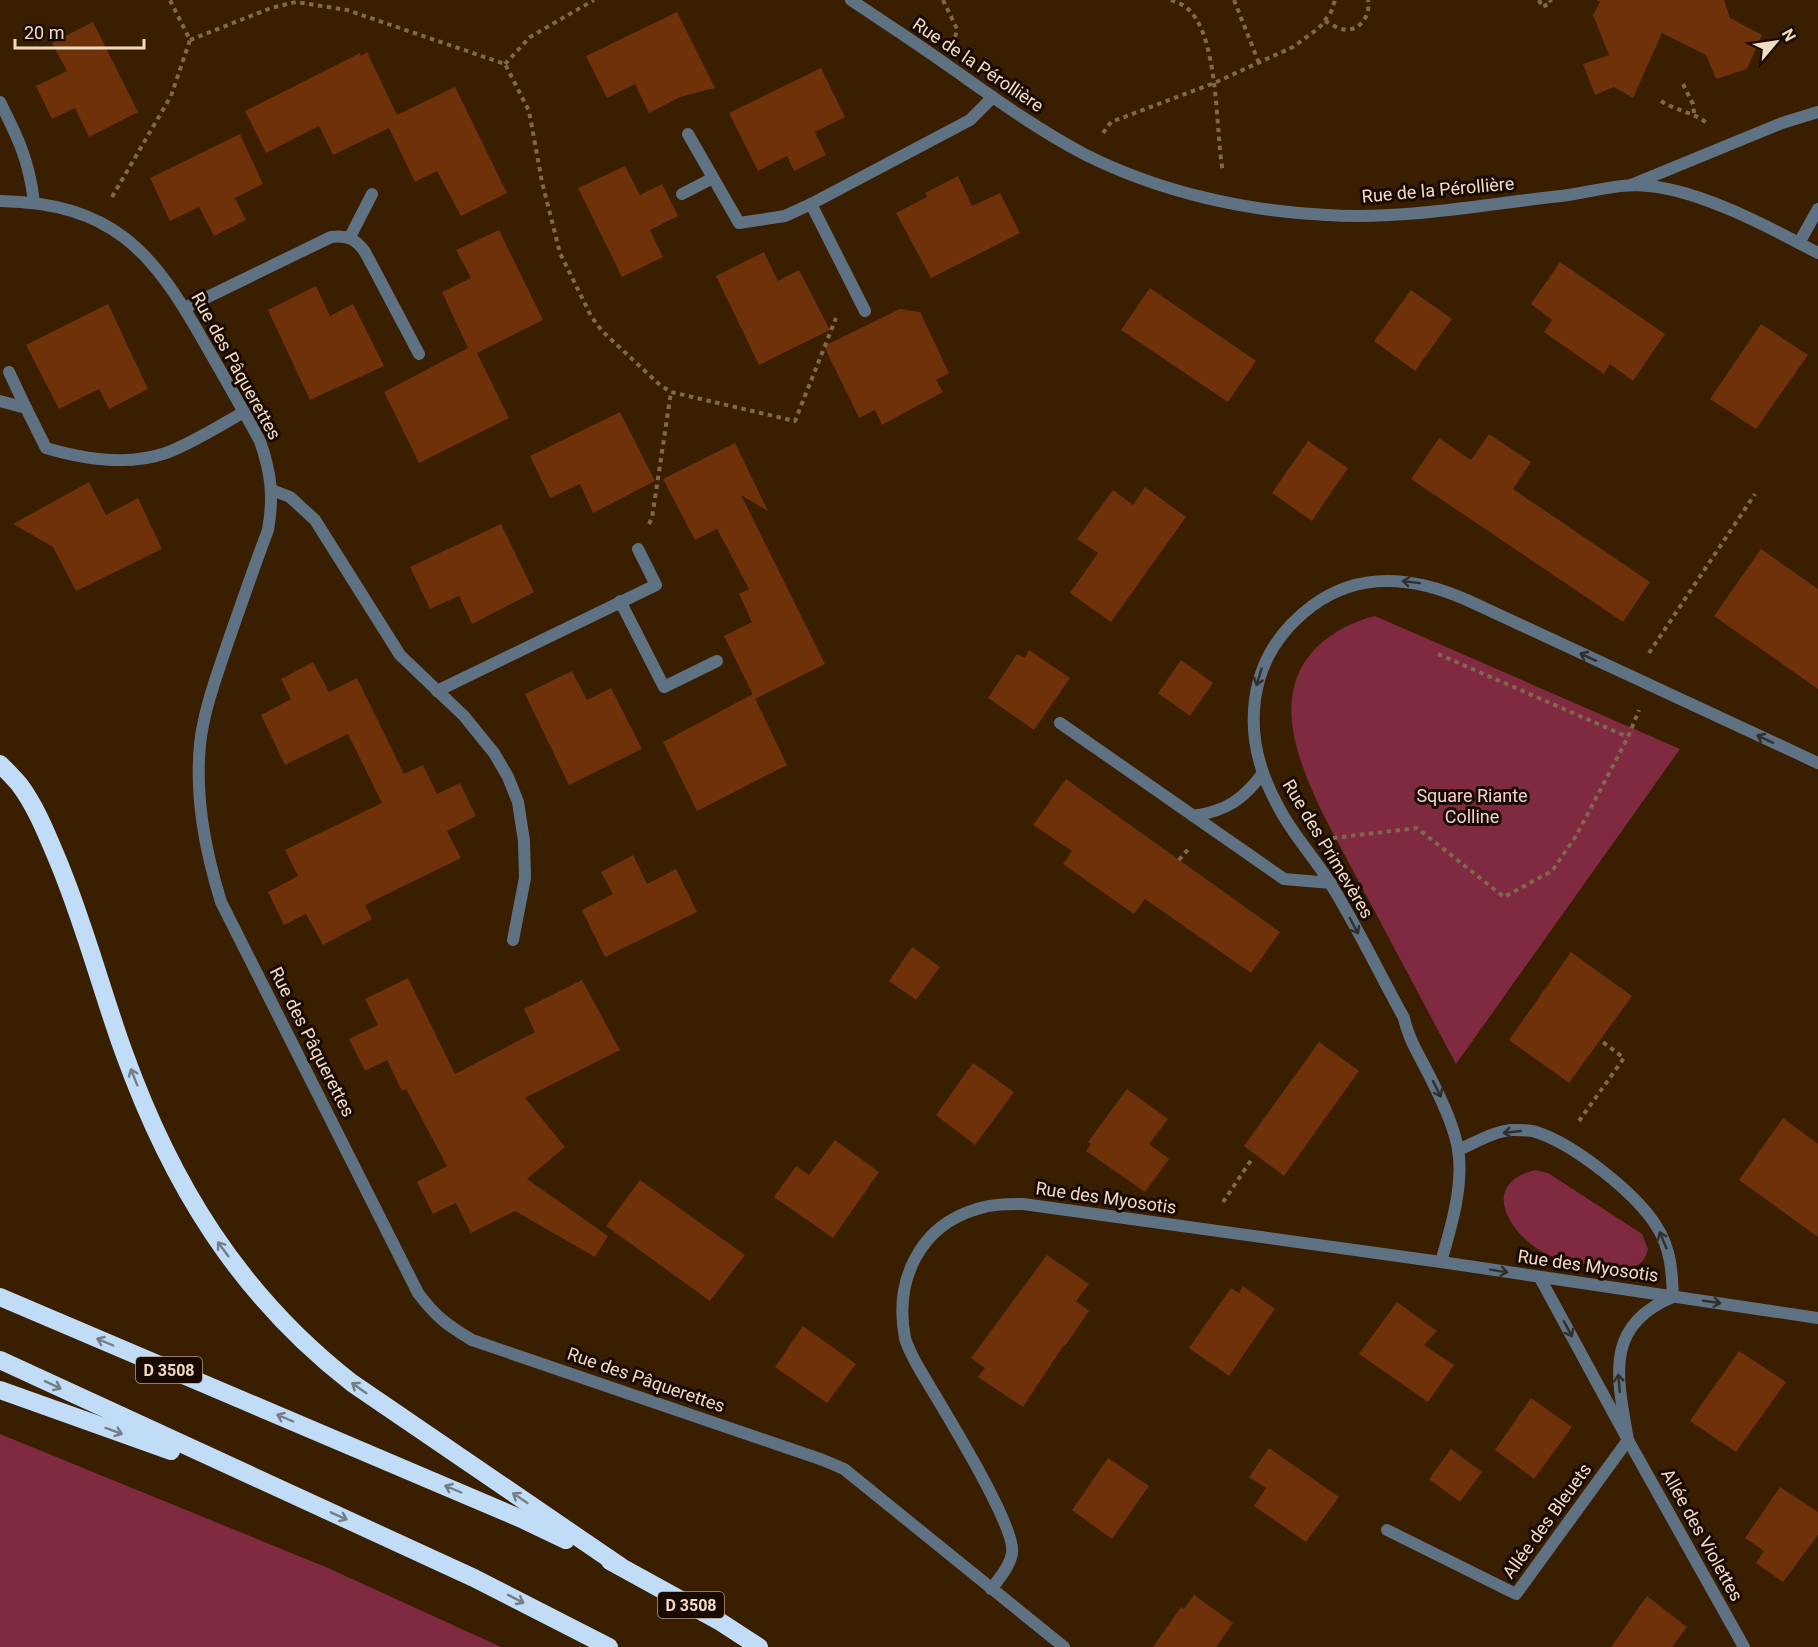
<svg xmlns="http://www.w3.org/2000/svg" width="1818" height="1647" viewBox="0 0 1818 1647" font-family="Roboto,sans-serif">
	<rect width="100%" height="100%" fill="#391e00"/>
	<!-- green -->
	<g fill="#802a42">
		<path d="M1375 616 1680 749 1456 1064 1325 818C1299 764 1268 694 1318 646 1334 631 1354 621 1375 616Z"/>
		<path d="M1535 1170 1548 1173 1642 1234 1648 1249C1645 1260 1640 1267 1628 1267 1603 1265 1574 1266 1551 1256 1513 1240 1475 1185 1535 1170Z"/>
		<polygon points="0,1434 328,1568 501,1647 0,1647"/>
	</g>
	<!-- building -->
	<g fill="#6f310a">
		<polygon points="1596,0 1724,0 1730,18 1762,35 1747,69 1716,79 1706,55 1662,33 1633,98 1614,87 1595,95 1583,64 1609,55 1593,15 1600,2"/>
		<polygon points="677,12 715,88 680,97 649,113 635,84 607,98 586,56"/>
		<polygon points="93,22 138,112 89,137 75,108 52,119 36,86 67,71 52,43"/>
		<polygon points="367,52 397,115 455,87 507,193 461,216 437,171 415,182 389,128 333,155 319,126 266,153 245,111 360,53 361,56"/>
		<polygon points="821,68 845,117 815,132 826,155 794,171 787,156 758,171 729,113"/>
		<polygon points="240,134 263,184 235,198 246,220 214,236 199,207 170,221 150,178"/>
		<polygon points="625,166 640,195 662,184 678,216 650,230 663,257 622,277 578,188"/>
		<polygon points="958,176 972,206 1000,193 1020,233 931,278 896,213 927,197 925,193"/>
		<polygon points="499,230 543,320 477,353 509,418 419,463 384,392 468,348 442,292 471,278 456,250"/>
		<polygon points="764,252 778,281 799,270 830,330 759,365 716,276"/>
		<polygon points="1560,262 1665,334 1633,381 1610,364 1604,374 1544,332 1552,320 1531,304"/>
		<polygon points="316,286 330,316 353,304 384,366 310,400 268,310"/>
		<polygon points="1150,288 1256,361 1228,402 1121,330"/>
		<polygon points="1411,290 1452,319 1415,371 1374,341"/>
		<polygon points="108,304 148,389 109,409 99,389 59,409 26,345"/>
		<polygon points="900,309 920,312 949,373 936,380 943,392 882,425 875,410 859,418 824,346"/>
		<polygon points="1761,324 1808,355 1756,429 1710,399"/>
		<polygon points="620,412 655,481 593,513 580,484 550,498 530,456"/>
		<polygon points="1489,434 1531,462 1513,489 1650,582 1623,622 1411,479 1439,438 1471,460"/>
		<polygon points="1308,441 1348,468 1312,521 1272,493"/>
		<polygon points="735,443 768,511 741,495 825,664 755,699 724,636 752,622 739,594 749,589 717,529 695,540 663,479"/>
		<polygon points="89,482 106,515 138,498 162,549 76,591 53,547 13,524"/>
		<polygon points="1145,487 1186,517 1111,622 1070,593 1098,553 1077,539 1113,490 1133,505"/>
		<polygon points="501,524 534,592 472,624 459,596 430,609 410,567"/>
		<polygon points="1761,549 1818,589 1818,689 1714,616"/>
		<polygon points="1029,650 1070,678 1034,730 988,698 1017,654 1025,658"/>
		<polygon points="1181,660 1213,683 1190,716 1158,693"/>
		<polygon points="313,662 329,692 357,678 404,774 423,765 437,794 460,783 476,816 447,831 461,858 365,905 372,919 323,945 306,914 284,925 268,892 298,876 285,850 382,803 348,734 285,765 261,715 291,699 281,679"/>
		<polygon points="572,671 587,700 611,688 642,749 569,785 525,694"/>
		<polygon points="753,694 787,765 697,811 663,742"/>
		<polygon points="1066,779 1280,932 1251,973 1145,899 1134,914 1063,864 1072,851 1033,825"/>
		<polygon points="633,855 647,884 676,869 697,912 605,957 582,910 613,894 601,872"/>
		<polygon points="912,947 940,967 916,1000 889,981"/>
		<polygon points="1571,952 1632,996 1569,1083 1509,1040"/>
		<polygon points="408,978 455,1074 535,1032 524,1009 582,980 620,1050 525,1098 565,1147 527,1179 608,1236 595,1257 515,1211 471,1233 456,1203 433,1214 417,1182 447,1166 406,1089 402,1091 387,1060 365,1071 349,1039 378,1025 365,999"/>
		<polygon points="1319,1042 1359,1071 1284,1176 1244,1146"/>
		<polygon points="973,1063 1014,1092 975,1145 936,1115"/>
		<polygon points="1127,1089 1168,1119 1149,1144 1169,1159 1145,1192 1086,1151 1091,1144 1088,1142"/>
		<polygon points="1783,1118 1818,1144 1818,1237 1739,1180"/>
		<polygon points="835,1140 879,1172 833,1238 774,1197 796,1166 809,1175"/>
		<polygon points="640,1180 745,1255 710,1301 606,1226"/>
		<polygon points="1047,1255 1089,1284 1076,1301 1089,1311 1065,1346 1064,1345 1023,1407 978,1377 985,1368 971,1358"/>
		<polygon points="1243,1286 1275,1309 1229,1376 1189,1348 1231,1288 1239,1293"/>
		<polygon points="1397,1302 1437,1331 1424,1345 1454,1365 1428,1402 1359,1354"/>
		<polygon points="803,1326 856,1364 827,1403 775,1367"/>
		<polygon points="1739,1351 1786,1382 1736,1452 1690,1421"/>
		<polygon points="1531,1398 1572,1427 1534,1479 1495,1450"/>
		<polygon points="1269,1448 1339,1497 1306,1542 1254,1506 1266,1488 1249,1477"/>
		<polygon points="1451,1449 1482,1472 1460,1502 1429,1479"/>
		<polygon points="1108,1458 1149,1486 1112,1539 1072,1510"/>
		<polygon points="1780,1487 1818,1512 1818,1535 1783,1582 1756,1563 1764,1551 1745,1538"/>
		<polygon points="1194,1595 1233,1623 1216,1647 1153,1647 1181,1607 1184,1609"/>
		<polygon points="1647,1596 1687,1627 1672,1647 1611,1647"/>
	</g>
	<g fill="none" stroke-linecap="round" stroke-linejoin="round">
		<!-- path -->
		<g stroke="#81684d" stroke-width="4" stroke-dasharray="4.5 4.5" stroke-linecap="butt">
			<polyline points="943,0 957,29 955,38"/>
			<path d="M1171 0C1175 2 1180 3 1184 6 1220 29 1215 133 1223 172"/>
			<polyline points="1234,0 1259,63"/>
			<polyline points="1539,0 1542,7 1551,3 1550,0"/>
			<path d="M1325 21C1329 23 1334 26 1338 28 1357 35 1371 18 1368 0"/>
			<polyline points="190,40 271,8 296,2 347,10 505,64 529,111 542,182 560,253 591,316 602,331 660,385 671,392 795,421 836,318"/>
			<polyline points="505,64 530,37 594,0"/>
			<polyline points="1683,84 1693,104 1694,113"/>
			<path d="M1661 101C1676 111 1694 112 1708 124"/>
			<polyline points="1103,133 1111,122 1214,83 1293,47 1319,28 1331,12 1335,0"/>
			<polyline points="112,197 171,96 190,40 170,0"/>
			<polyline points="649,524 652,518 671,392"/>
			<polyline points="1649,653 1755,494"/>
			<polyline points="1438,654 1628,737"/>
			<polyline points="1333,838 1417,828 1504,897 1552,871 1576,836 1628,737 1639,710"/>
			<polyline points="1179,860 1190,847"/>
			<polyline points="1579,1121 1624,1058 1600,1040"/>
			<polyline points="1223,1202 1252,1159"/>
		</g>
		<!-- lane -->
		<g stroke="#5f7283" stroke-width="12">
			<path d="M0 102C18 138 29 160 34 202"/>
			<polyline points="688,134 739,223 785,216 811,204"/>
			<polyline points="1631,185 1782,123 1818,112"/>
			<polyline points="682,194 713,178"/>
			<polyline points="350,237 372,194"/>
			<path d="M185 308 331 237C347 235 356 239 365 252L419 354"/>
			<polyline points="865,311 811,204 970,120 993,97"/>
			<polyline points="9,372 26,408"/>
			<path d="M0 401 26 408 46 448C83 459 128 466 166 453 193 443 219 426 244 412"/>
			<polyline points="272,490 290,497 315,520 400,655 464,716 494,753 508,777 518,802 524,841 525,878 513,940"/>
			<polyline points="620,601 664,687 717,661"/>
			<polyline points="437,691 656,585 638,549"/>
			<polyline points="1060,723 1284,879 1331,883"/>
			<path d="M1193 816C1226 811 1243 800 1263 773"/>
		</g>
		<!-- street -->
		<g stroke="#5f7283" stroke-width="12">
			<path d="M851 0C884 22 918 44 950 67 994 98 1038 130 1086 155 1160 192 1245 211 1327 215 1406 220 1484 204 1561 196 1590 193 1620 182 1649 186 1702 191 1771 228 1818 253"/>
			<path d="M0 201C112 203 152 250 204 342 223 375 242 408 260 441 271 473 274 496 268 530 254 567 241 605 228 642 217 675 204 709 200 744 195 798 205 850 221 902L418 1293C436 1317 447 1325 472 1340L823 1460 844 1469 1064 1647"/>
			<polyline points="1799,243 1818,209"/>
			<path d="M1458 1150C1475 1143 1495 1130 1514 1130 1521 1130 1530 1130 1536 1132 1574 1144 1637 1194 1657 1227 1671 1249 1672 1272 1673 1297 1602 1326 1618 1380 1628 1440"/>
			<path d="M1441 1262C1451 1227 1464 1186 1458 1149 1454 1127 1444 1105 1434 1085 1424 1063 1409 1042 1404 1018 1379 973 1357 926 1330 883 1314 857 1293 835 1279 808 1239 737 1244 657 1312 606 1360 570 1415 577 1467 600L1818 763"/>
			<polyline points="1540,1278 1628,1440 1744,1647"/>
			<polyline points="1387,1530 1516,1594 1628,1440"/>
			<path d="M991 1589C999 1579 1010 1566 1012 1553 1017 1525 934 1395 916 1363 912 1355 907 1346 905 1338 894 1281 919 1226 977 1209 992 1204 1007 1204 1023 1204L1441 1262 1818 1318"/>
		</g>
		<!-- highway -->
		<g stroke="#c0dcf6" stroke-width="18">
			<path d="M0 764C6 770 13 777 19 784 35 805 46 832 56 856 83 919 100 986 123 1050 171 1184 239 1295 352 1383L620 1566"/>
			<polyline points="0,1297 524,1520 566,1540"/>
			<polyline points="0,1360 474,1578 609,1647"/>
			<polyline points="0,1390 171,1451"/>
			<polyline points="610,1561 719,1621 759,1647"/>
		</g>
	</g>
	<!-- one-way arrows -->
	<defs><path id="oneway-shaft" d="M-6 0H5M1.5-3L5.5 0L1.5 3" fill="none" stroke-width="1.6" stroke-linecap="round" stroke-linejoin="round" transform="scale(1.5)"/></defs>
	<g stroke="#322e2e">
		<use href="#oneway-shaft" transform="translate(1411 582) rotate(-173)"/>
		<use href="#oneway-shaft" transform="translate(1588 657) rotate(-155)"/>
		<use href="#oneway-shaft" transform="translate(1259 677) rotate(107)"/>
		<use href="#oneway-shaft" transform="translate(1765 739) rotate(-155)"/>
		<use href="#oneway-shaft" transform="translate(1354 926) rotate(62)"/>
		<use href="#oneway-shaft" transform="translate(1437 1089) rotate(64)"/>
		<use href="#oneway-shaft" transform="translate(1512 1132) rotate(174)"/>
		<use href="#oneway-shaft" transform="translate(1663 1240) rotate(-113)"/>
		<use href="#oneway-shaft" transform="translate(1499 1271) rotate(9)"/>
		<use href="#oneway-shaft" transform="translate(1712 1302) rotate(8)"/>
		<use href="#oneway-shaft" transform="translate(1568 1329) rotate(62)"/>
		<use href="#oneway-shaft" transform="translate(1619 1383) rotate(-95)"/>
	</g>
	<g stroke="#757e87">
		<use href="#oneway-shaft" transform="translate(134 1077) rotate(-112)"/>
		<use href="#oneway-shaft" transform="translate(223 1249) rotate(-126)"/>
		<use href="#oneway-shaft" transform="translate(105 1342) rotate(-157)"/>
		<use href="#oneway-shaft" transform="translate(53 1385) rotate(25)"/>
		<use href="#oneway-shaft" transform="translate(359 1388) rotate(-145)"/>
		<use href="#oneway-shaft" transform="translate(285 1418) rotate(-157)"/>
		<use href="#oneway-shaft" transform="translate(114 1431) rotate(20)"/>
		<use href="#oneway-shaft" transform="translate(453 1489) rotate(-157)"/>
		<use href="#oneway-shaft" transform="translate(520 1498) rotate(-146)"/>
		<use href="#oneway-shaft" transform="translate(339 1516) rotate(24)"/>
		<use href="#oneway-shaft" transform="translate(516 1599) rotate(27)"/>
	</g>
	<g text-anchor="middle" stroke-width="6" stroke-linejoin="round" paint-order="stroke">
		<!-- shield labels -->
		<g fill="#190a00" stroke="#b09c8a" stroke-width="1.5">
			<rect x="136" y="1357" width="66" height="26" rx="4.5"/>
			<rect x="658" y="1592" width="66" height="26" rx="4.5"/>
		</g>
		<g font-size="16" font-weight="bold" fill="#f1dbc5">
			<text x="169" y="1376">D 3508</text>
			<text x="691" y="1611">D 3508</text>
		</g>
		<!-- street labels -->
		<g font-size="18" fill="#f1dbc5" stroke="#190a00">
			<text transform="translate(978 65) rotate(34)" y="6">Rue de la Pérollière</text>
			<text transform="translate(1438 190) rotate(-5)" y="6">Rue de la Pérollière</text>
			<text transform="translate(236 366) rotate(61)" y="6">Rue des Pâquerettes</text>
			<text transform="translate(1328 849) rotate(59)" y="6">Rue des Primevères</text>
			<text transform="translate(312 1042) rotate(63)" y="6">Rue des Pâquerettes</text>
			<text transform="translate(1106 1198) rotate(8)" y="6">Rue des Myosotis</text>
			<text transform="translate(1588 1266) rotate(8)" y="6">Rue des Myosotis</text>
			<text transform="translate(646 1380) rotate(19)" y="6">Rue des Pâquerettes</text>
			<text transform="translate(1547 1521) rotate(-54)" y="6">Allée des Bleuets</text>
			<text transform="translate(1702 1535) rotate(61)" y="6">Allée des Violettes</text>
		</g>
		<!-- park labels -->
		<g font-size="18" fill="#f2d0d5" stroke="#190a00">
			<text x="1472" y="802">Square Riante<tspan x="1472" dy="21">Colline</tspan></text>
		</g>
	</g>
	<!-- north arrow -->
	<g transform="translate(1776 42) rotate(61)" stroke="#190a00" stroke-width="4.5" paint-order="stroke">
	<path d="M0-4.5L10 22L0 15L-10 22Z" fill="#f1dbc5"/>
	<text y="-9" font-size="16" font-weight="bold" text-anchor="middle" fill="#f1dbc5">N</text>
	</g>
	<!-- scale -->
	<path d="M15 39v9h129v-9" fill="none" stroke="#f1dbc5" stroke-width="3"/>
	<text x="24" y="39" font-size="18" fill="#f1dbc5" stroke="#190a00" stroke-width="4.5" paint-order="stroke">20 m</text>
</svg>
